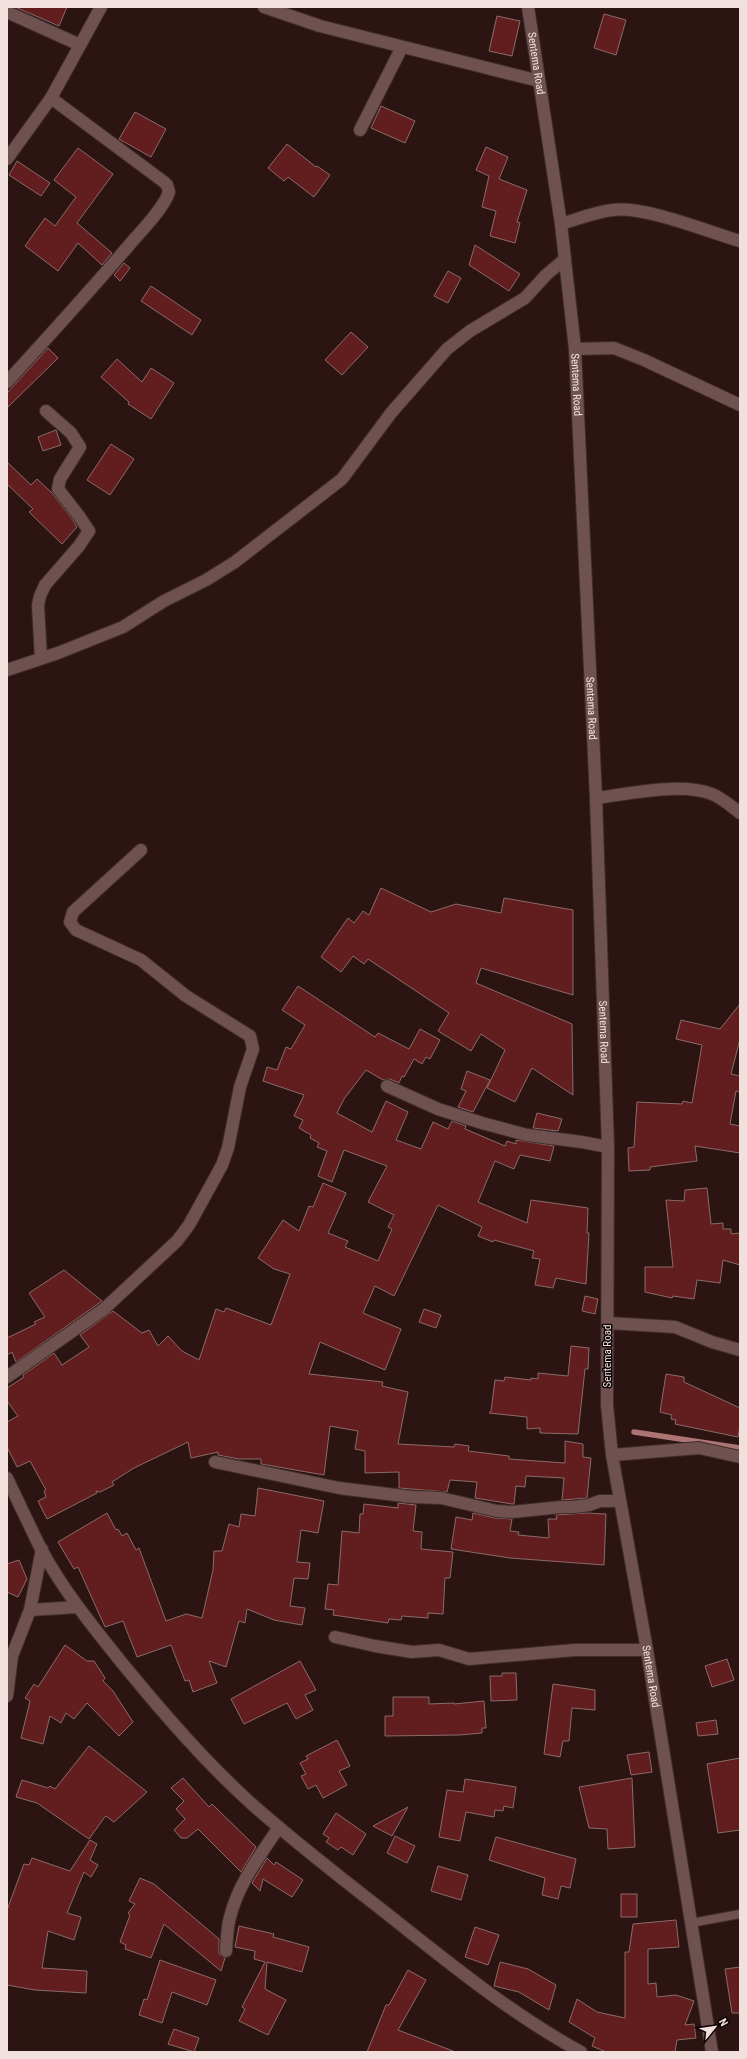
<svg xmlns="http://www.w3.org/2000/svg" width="747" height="2059" viewBox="0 0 747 2059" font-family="'Roboto Condensed',sans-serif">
	<rect width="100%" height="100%" fill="#2c1413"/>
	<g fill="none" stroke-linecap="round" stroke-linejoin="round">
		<!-- stream -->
		<polyline stroke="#ac7472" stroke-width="5.5" points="634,1432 740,1448"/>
	</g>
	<!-- building -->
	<g fill="#621e1f" stroke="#8a6b69">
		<polygon points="15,7 67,7 59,26"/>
		<polygon points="604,14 626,20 616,55 594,48"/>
		<polygon points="497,16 520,21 512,56 489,51"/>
		<polygon points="381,106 415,121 405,143 371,128"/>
		<polygon points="135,112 166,129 151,157 119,139"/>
		<polygon points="287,144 316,167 317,166 330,175 314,197 288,177 284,181 268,168"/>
		<polygon points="486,147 508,157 499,179 527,190 517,222 520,223 515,243 490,236 496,211 482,207 489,176 476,170"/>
		<polygon points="78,148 113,174 77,223 112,253 102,265 78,243 58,271 25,246 45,218 55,226 76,197 54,180"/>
		<polygon points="17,161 50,183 41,196 9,175"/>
		<polygon points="475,245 520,274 509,291 469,265"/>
		<polygon points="124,263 130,268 120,281 114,275"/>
		<polygon points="448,271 461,278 448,303 434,296"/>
		<polygon points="151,286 201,320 192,335 141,301"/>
		<polygon points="351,332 368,347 342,375 325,360"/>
		<polygon points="48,348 58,358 7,408 7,393"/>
		<polygon points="117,359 142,382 151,368 174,383 151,419 128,404 129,402 101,377"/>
		<polygon points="56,430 61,445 43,451 38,437"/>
		<polygon points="111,444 134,459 110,495 87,480"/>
		<polygon points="7,462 31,485 37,479 52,493 73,520 77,527 62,544 29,512 33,509 7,484"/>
		<polygon points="381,888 431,912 456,904 501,913 504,898 573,910 573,995 481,968 476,983 572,1024 573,1095 532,1068 515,1102 487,1088 505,1050 481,1034 471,1051 438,1031 449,1013 368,959 364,964 353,956 341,972 321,957 348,918 354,923 363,911 369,915"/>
		<polygon points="298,986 375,1037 378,1033 409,1049 420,1029 440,1040 430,1059 426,1057 422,1064 414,1059 404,1077 402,1076 399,1083 390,1079 383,1080 366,1070 344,1099 337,1113 372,1132 386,1101 408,1112 396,1140 421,1149 433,1122 448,1129 452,1121 466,1126 465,1129 505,1146 507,1141 516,1144 516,1140 554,1146 550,1161 520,1155 514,1169 495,1161 478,1202 527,1223 531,1200 588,1208 587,1233 589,1233 586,1284 556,1278 553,1288 535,1285 540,1259 532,1258 534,1251 494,1240 493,1242 478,1236 482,1227 438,1205 394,1296 375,1286 363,1313 401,1329 385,1370 320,1342 309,1374 383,1382 382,1386 408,1392 398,1444 454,1447 455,1444 469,1446 468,1451 509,1456 509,1459 565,1463 565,1441 583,1444 583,1457 591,1458 587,1498 562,1500 564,1478 526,1476 525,1487 516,1486 514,1504 512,1504 475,1498 477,1482 450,1480 447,1492 399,1488 399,1472 365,1473 365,1451 355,1449 358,1431 330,1426 324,1475 261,1464 261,1459 239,1459 218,1455 218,1452 191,1458 188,1442 134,1468 112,1482 114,1485 100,1492 96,1491 97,1493 47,1519 38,1501 46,1497 44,1491 46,1490 30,1461 17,1467 7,1447 7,1422 18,1416 7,1401 7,1388 24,1377 23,1375 54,1353 62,1365 89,1347 80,1335 113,1311 142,1333 149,1330 158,1346 168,1336 182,1351 199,1360 216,1309 224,1312 226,1308 271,1325 290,1274 274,1269 258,1258 283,1220 299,1231 309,1206 313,1207 323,1183 346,1193 328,1233 348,1241 345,1247 378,1261 392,1229 388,1227 394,1215 368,1202 387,1166 344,1150 332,1182 318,1176 327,1151 317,1147 319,1143 310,1138 311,1135 299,1128 303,1120 294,1116 304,1095 263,1081 267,1067 277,1070 286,1047 291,1049 305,1025 282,1010"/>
		<polygon points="740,1004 740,1039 731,1074 740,1076 740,1092 736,1091 730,1124 740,1126 740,1153 695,1146 697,1161 650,1167 650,1170 629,1171 628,1148 634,1147 637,1102 682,1104 683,1101 692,1103 702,1045 676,1039 681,1020 720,1029"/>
		<polygon points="467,1071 490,1080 473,1112 458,1107 466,1091 461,1089"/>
		<polygon points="537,1113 562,1119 558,1131 533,1128"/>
		<polygon points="707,1188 711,1224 723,1223 723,1229 731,1229 731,1234 740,1233 740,1265 723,1260 720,1283 697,1280 694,1299 673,1296 672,1298 645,1292 645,1267 673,1267 666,1200 684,1201 685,1190"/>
		<polygon points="64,1270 102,1301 16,1362 12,1352 7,1355 7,1338 36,1324 34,1322 45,1317 29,1293"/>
		<polygon points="585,1296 598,1299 595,1314 582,1311"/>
		<polygon points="424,1309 441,1315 436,1328 419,1322"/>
		<polygon points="571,1346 589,1348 588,1369 585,1369 578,1434 540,1433 540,1428 527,1429 527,1417 489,1413 491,1411 495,1380 504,1381 505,1377 531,1380 531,1378 538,1379 538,1373 568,1376"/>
		<polygon points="666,1374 684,1377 684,1382 740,1408 740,1427 738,1437 675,1424 676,1420 671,1419 672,1415 660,1412"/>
		<polygon points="258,1488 324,1501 318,1533 301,1530 297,1562 310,1563 308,1579 294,1578 290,1606 305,1608 302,1625 274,1620 247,1609 245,1623 239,1621 226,1667 209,1661 217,1683 193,1692 189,1680 185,1681 171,1645 137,1657 123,1621 105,1627 78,1567 74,1569 58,1542 107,1513 116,1530 118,1529 122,1536 127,1533 136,1550 139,1548 166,1621 186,1614 202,1618 213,1570 214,1551 222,1551 229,1524 239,1527 241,1514 255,1516"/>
		<polygon points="398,1503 416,1505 413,1531 422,1532 421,1549 453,1552 450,1578 445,1578 443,1614 428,1613 428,1618 402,1616 401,1620 389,1619 388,1623 333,1615 334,1610 325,1609 328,1584 338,1585 342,1531 359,1533 360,1514 363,1514 364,1504 398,1508"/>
		<polygon points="473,1513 495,1518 512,1519 510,1531 519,1532 518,1535 549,1538 548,1519 557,1519 556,1515 586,1513 606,1514 604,1565 510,1558 451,1549 456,1517 472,1520"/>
		<polygon points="19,1560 27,1579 18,1597 7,1592 7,1564"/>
		<polygon points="65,1645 87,1661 94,1661 105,1678 103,1681 113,1691 133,1722 119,1736 87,1703 74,1719 66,1713 61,1723 50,1716 43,1744 21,1738 30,1701 25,1698 34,1684 38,1687"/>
		<polygon points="727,1659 734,1680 712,1687 705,1666"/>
		<polygon points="300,1661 316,1690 305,1695 313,1710 296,1719 287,1703 244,1724 231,1699"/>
		<polygon points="502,1673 516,1673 517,1700 491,1701 490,1676 502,1676"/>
		<polygon points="553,1684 595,1690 595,1710 572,1708 569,1741 563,1741 560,1757 544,1754"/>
		<polygon points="393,1697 429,1697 429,1704 454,1703 454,1704 484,1701 486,1728 482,1728 482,1733 459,1735 385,1736 385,1716 393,1716"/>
		<polygon points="716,1720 718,1734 698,1736 696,1723"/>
		<polygon points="337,1740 350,1766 339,1771 347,1785 323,1798 316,1785 308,1789 301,1776 306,1774 300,1763 308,1759 306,1756"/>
		<polygon points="89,1746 147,1792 114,1822 106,1816 104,1818 89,1839 37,1803 16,1797 22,1780 48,1788 50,1786 55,1789"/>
		<polygon points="649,1752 652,1772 631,1775 627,1755"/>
		<polygon points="740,1758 740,1830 718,1833 707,1764"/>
		<polygon points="183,1778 209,1807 212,1804 256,1847 241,1872 198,1829 187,1838 181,1838 174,1830 185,1819 176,1809 184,1801 171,1788"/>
		<polygon points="632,1778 635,1847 608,1849 607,1829 589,1828 579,1787"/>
		<polygon points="465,1779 516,1787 513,1808 504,1806 503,1811 495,1810 494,1817 466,1812 460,1841 439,1837 447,1790 463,1792"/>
		<polygon points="408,1807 392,1836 373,1826"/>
		<polygon points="336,1813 366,1834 353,1855 341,1847 338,1850 326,1842 329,1838 323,1834"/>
		<polygon points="395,1836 415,1846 407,1863 387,1853"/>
		<polygon points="496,1837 576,1859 570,1888 561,1886 558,1899 542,1895 545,1878 489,1860"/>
		<polygon points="90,1840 97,1844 90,1860 98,1865 91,1877 84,1872 67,1913 81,1917 74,1940 48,1931 42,1968 87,1971 86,1993 35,1990 7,1985 7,1910 24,1864 29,1865 32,1858 70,1871"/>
		<polygon points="267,1858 274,1865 276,1862 303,1880 292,1897 263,1879 260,1891 252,1883"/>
		<polygon points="438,1866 468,1875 461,1900 431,1891"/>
		<polygon points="140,1878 154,1884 219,1939 219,1954 225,1958 221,1971 164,1924 151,1958 125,1949 126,1945 120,1942 130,1915 128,1913 135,1904 129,1901"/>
		<rect x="621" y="1894" width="16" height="23"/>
		<polygon points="676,1920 679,1947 648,1949 648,1984 656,1983 657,1997 676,1995 694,2001 685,2025 694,2024 696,2038 677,2040 675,2052 606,2052 592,2046 595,2038 569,2022 577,1999 597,2012 625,2018 625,1952 629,1952 633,1924"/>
		<polygon points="239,1926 274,1934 273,1937 309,1947 302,1972 267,1962 265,1989 286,2000 268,2035 239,2021 245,2009 242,2007 265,1962 254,1959 255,1951 235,1947"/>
		<polygon points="475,1927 499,1935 488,1965 465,1957"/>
		<polygon points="160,1960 216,1980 207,2005 172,1992 162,2023 139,2015 144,1999 147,2000"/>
		<polygon points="500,1962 528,1969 556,1985 549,2010 519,1992 494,1986"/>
		<polygon points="740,1967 740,2013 732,2013 725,1969"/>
		<polygon points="408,1970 426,1980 398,2030 453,2051 453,2052 367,2052 386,2005 389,2005"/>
		<polygon points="174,2029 199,2038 194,2052 168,2044"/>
	</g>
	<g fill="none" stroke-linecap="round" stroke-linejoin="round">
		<!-- lane casing -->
		<g stroke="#402e2e" stroke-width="10">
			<polyline id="lane" points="691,1923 740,1914"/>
		</g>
		<!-- street casing -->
		<g stroke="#402e2e" stroke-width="14">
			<g id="street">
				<polyline points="264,7 320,26 539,81"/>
				<polyline points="7,12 80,45"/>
				<polyline points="360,130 402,47"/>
				<polyline points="7,159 51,98 101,7"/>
				<path d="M561 224C578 219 595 212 612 210 647 206 705 231 740 241"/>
				<polyline points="575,349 614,348 644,360 740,405"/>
				<path d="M7 382C49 336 90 291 131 243 142 230 164 208 169 192L167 185 164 182 51 98"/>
				<polyline points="41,658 38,605 40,596 45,585 79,546 89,531 79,516 58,489 60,479 80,447 71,433 46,411"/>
				<polyline points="7,670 58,653 123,627 164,601 206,580 235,562 342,479 391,413 447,349 470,331 525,298 546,275 565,259"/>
				<path d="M596 798C627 794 682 782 712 794 722 798 731 806 740 813"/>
				<polyline points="387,1086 438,1109 482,1123 527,1135 582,1142 608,1147"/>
				<polyline points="608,1323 675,1327 712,1342 740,1350"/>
				<polyline points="7,1377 104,1309 177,1241 189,1225 222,1165 228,1148 240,1087 253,1049 250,1036 186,996 141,960 76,930 70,922 73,912 141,850"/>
				<polyline points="612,1455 699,1448 740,1457"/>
				<polyline points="215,1462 339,1488 412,1497 441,1498 497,1511 512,1512 561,1507 574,1507 589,1505 600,1501 620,1501"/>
				<polyline points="30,1610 78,1607"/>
				<polyline points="335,1637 375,1646 412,1652 439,1650 469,1659 575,1650 647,1650"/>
				<polyline points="7,1696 12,1656 30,1610 42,1549"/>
				<path d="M226 1951C227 1940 227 1927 230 1917 239 1882 260 1856 279 1827"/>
			</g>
		</g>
		<!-- secondary casing -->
		<g stroke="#402e2e" stroke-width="14">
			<g id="secondary">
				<path id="s1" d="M528 7 561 224 575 349 596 798 608 1147 607 1405 612 1455 647 1650 712 2052"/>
				<path d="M7 1478C18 1501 29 1525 41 1549 63 1590 93 1627 122 1663 163 1713 206 1763 254 1806 296 1843 341 1878 386 1913 448 1962 511 2014 581 2052"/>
			</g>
		</g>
		<!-- lane -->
		<use href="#lane" stroke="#6f5250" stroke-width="8"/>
		<!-- street -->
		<use href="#street" stroke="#6f5250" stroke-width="12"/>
		<!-- secondary -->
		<use href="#secondary" stroke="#6f5250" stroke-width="12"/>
	</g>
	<g text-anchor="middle" stroke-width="3" stroke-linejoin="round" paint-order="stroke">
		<!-- street labels -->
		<g font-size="11" fill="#f2e0df" stroke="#0d0404">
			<text dy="4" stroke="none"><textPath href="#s1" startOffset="57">Sentema Road</textPath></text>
			<text dy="4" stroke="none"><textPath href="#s1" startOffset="381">Sentema Road</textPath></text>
			<text dy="4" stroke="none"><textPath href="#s1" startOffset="705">Sentema Road</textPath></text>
			<text dy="4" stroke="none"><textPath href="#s1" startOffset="1029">Sentema Road</textPath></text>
			<text transform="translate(607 1356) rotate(-90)" y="4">Sentema Road</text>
			<text dy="4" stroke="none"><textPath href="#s1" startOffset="1677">Sentema Road</textPath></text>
		</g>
	</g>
	<!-- border -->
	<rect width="747" height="2059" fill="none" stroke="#f2e0df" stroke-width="16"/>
	<!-- north arrow -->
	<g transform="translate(715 2027) rotate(61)" stroke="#0d0404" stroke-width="3" paint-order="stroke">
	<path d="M0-3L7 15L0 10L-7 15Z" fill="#f2e0df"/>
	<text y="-6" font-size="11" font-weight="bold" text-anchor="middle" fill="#f2e0df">N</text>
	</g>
</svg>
